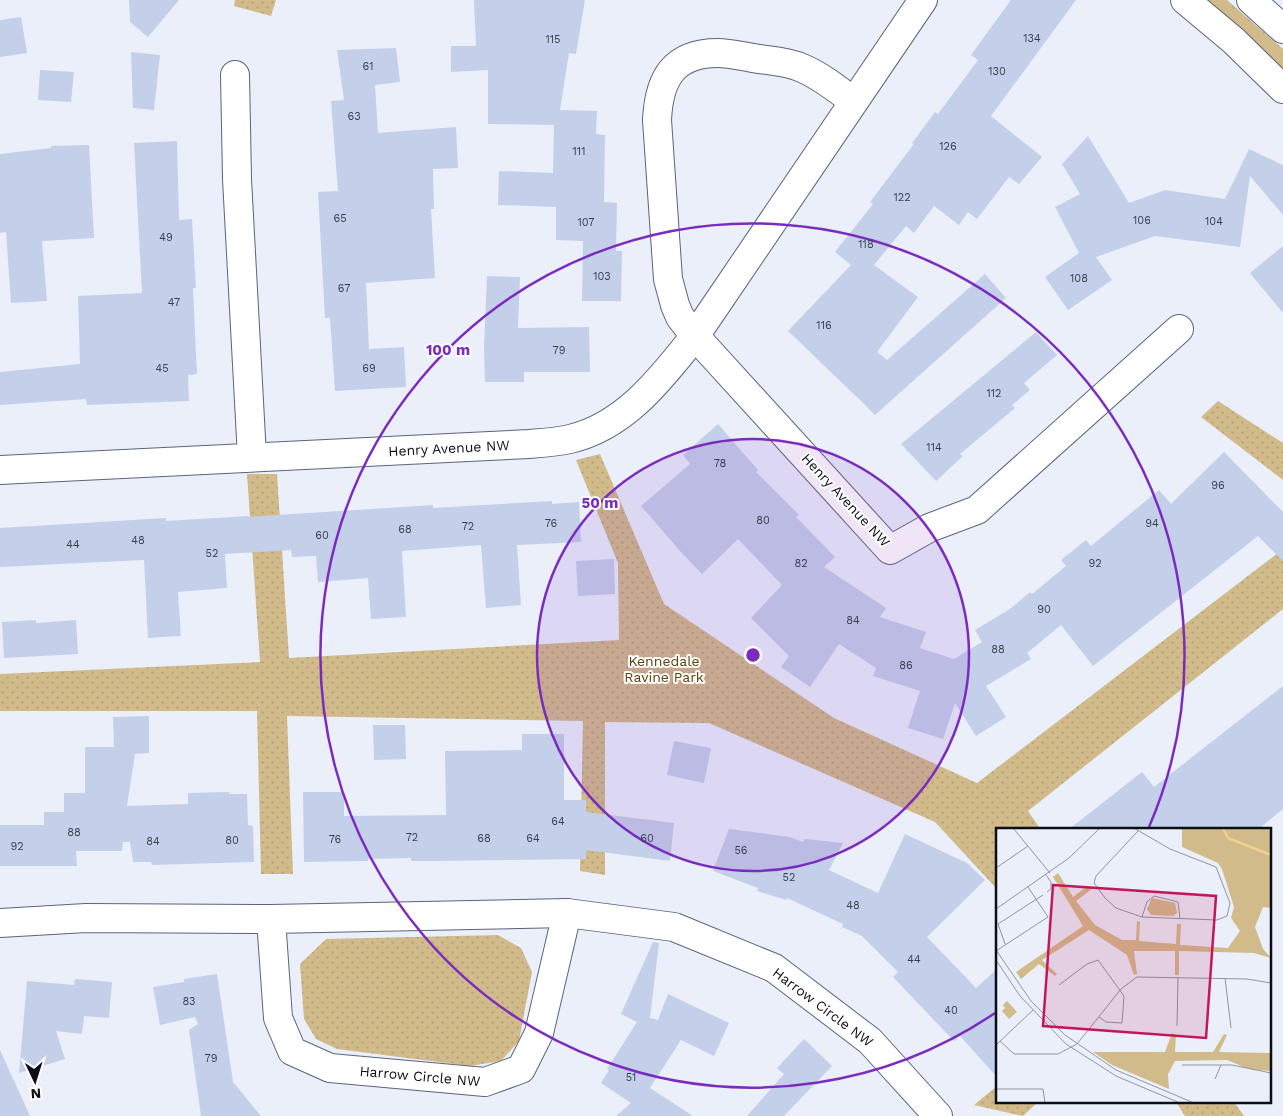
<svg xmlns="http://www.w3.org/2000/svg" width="1283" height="1116" viewBox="0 0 1283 1116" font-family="'Work Sans',sans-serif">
	<defs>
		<pattern id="grass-tufts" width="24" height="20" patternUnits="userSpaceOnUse" patternTransform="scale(1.25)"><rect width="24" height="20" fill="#d2bb8b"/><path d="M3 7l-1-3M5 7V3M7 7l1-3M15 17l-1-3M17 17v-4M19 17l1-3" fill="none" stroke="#b3a077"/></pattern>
		<pattern id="park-dots" width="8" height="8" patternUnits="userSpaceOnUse" patternTransform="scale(1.25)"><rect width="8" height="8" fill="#d2bb8b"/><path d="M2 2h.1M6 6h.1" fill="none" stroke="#b3a077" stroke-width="1.8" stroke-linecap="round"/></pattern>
	</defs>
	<rect width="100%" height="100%" fill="#eaeffa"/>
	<!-- grass -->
	<polygon fill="url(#grass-tufts)" points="1199,0 1227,0 1283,49 1283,72"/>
	<!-- park -->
	<g fill="url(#park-dots)">
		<polygon points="235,0 276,0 271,16 234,6"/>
		<polygon points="1218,401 1283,443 1283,480 1201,417"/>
		<polygon points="600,454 664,604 834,718 977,783 1283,549 1283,609 1028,811 1041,830 997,830 997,889 935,822 709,723 605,722 605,875 580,871 583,721 287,716 293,874 261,874 257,711 0,711 0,674 260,662 247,474 277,474 289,658 619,640 618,563 576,460"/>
		<polygon points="498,935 521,948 532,972 519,1041 501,1061 470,1066 337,1049 316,1039 304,1019 300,964 326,939"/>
		<polygon points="997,1086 997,1102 1038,1102 1023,1116 974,1105"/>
		<polygon points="1176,1102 1234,1102 1244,1116 1185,1116"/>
	</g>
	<!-- building -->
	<g fill="#c4d0ea">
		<polygon points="129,0 179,0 148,37 130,22"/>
		<polygon points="474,0 585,0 576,54 569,53 560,110 597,111 596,134 605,135 604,202 617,203 616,251 622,251 621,301 582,301 583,241 556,240 556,207 498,205 499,171 553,173 554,125 488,124 488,70 451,72 451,46 476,46"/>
		<polygon points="1011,0 1076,0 991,116 1042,157 1019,184 1009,177 977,219 968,212 959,225 934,206 914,233 906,226 874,265 918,297 877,352 887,360 985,274 1006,298 875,415 860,400 788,331 851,265 835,252 873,204 870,202 914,144 912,143 935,112 938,114 978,60 971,55"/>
		<polygon points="21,17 27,53 0,57 0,20"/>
		<polygon points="396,48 400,82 375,85 378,133 456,127 458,168 433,169 434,209 431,209 435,278 366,283 369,349 404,347 406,387 335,391 330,318 325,318 318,192 338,191 331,101 344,100 337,50"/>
		<polygon points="131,52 160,55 154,110 133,108"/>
		<polygon points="40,70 74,72 71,102 38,100"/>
		<polygon points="1088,136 1129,203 1165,190 1225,199 1249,149 1283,165 1283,215 1250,176 1240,247 1155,236 1096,257 1112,280 1068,310 1045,277 1079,253 1055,207 1080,194 1062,164"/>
		<polygon points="177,141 179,220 192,219 196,288 193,288 197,374 188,375 189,401 87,405 86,399 0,405 0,372 80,364 78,296 142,293 134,143"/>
		<polygon points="89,145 94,238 42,241 47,301 11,303 6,232 0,233 0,154 51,148 51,146"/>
		<polygon points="1283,246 1283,313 1250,273"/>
		<polygon points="487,276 520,277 518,328 589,327 590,372 524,372 524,382 485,382 484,348"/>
		<polygon points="1036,332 1057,355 1024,383 1030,390 1012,405 1015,408 960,454 963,456 936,481 901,444"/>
		<polygon points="718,424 758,470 756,472 799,515 796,517 835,557 824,567 886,608 880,617 926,632 920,648 954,659 982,642 975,630 1010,609 1030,592 1032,594 1066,566 1061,560 1086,540 1091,546 1159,490 1171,504 1224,452 1283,512 1283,561 1258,536 1093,666 1061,625 1027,653 1031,659 986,686 1006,717 976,736 955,703 943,739 908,728 920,691 873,676 876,668 839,644 810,687 781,667 789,656 751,618 782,585 738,539 702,574 680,551 641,506 690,464 683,455"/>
		<polygon points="552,501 552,504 579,502 581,542 517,545 521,605 486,608 481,545 402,551 406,617 371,619 368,578 318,582 316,556 292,557 291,550 225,554 227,588 178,592 181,636 148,638 144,560 0,567 0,528 166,518 166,521 248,516 248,517 433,505 433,508"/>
		<polygon points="614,559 615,594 578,596 576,561"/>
		<polygon points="36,620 36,623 76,620 78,654 4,658 2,622"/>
		<polygon points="1283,686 1283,809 1257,830 1068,830 1142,772 1154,787"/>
		<polygon points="149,716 149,753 135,754 127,806 188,804 188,793 229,792 229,794 247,794 248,825 253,826 254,862 152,865 151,862 133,862 130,842 123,842 122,851 76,851 77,866 0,866 0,825 44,825 44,812 64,812 64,793 85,793 85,747 114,747 113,717"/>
		<polygon points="373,725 405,725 406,759 374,760"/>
		<polygon points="522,734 564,734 564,800 586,800 586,812 674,823 670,861 586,850 586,859 436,861 411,861 411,858 368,859 368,861 304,862 303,792 344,792 344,816 446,815 445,751 522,750"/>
		<polygon points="674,741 711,748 704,783 667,775"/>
		<polygon points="729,829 790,837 803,842 805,839 843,843 829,870 878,893 905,834 967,863 985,880 927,937 976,988 997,969 997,1077 960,1036 954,1041 893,977 898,972 862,936 842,927 843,924 787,898 786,900 757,891 758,888 713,871"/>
		<polygon points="653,942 659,943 650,1018 658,1020 668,994 729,1023 714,1056 681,1040 650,1088 693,1116 616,1116 631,1103 601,1083 609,1070 607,1069 637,1022 621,1014"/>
		<polygon points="217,974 233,1082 261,1116 201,1116 189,1030 198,1024 195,1017 160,1025 153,987 184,982 184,979"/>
		<polygon points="75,979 112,982 109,1018 84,1016 82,1034 56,1031 65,1059 19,1073 27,981 74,985"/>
		<polygon points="804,1039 832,1066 784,1116 747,1116 784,1074 777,1068"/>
		<polygon points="0,1050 30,1116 0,1116"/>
	</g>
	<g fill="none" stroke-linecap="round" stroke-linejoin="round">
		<!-- minor casing -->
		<g stroke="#5a647b" stroke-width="30">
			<g id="minor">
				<polyline points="1185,0 1234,41 1283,89"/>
				<polyline points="1251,0 1283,29"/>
				<polyline points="235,75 237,179 252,457"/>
				<path d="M853 101C837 89 821 76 802 68 787 61 769 61 753 58 741 56 729 53 718 53 673 53 659 79 657 120L668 279 675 305 680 317 695 336 890 550 929 528 977 510 1179 329"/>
				<path d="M0 470 529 444C542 443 557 442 570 439 626 426 662 377 695 336L923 0"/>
				<polyline points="271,919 278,1018 292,1051 330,1068 485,1082 521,1069 539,1033 567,913"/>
				<polyline points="0,923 86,918 271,919 567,913 674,927 774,968 870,1041 938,1116"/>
			</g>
		</g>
		<!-- minor -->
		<use href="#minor" stroke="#fff" stroke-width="28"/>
	</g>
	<!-- distance rings -->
	<circle cx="753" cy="655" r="216" fill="#7b2cbf" fill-opacity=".12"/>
	<g fill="none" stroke="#7b2cbf" stroke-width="2.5">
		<circle cx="753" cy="655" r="216"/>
		<path d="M995 1013A432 432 0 1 1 1149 827"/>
	</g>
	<g text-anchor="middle" stroke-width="4" stroke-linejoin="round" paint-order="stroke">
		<!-- number labels -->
		<g font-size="11" fill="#383e4c">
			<text x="1032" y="42">134</text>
			<text x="553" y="43">115</text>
			<text x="368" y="70">61</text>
			<text x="997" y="75">130</text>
			<text x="354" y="120">63</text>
			<text x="948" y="150">126</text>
			<text x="579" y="155">111</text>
			<text x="902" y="201">122</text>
			<text x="340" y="222">65</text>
			<text x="1142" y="224">106</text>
			<text x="1214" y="225">104</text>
			<text x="586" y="226">107</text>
			<text x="166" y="241">49</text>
			<text x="866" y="248">118</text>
			<text x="602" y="280">103</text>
			<text x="1079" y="282">108</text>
			<text x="344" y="292">67</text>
			<text x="174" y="306">47</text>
			<text x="824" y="329">116</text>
			<text x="559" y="354">79</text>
			<text x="162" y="372">45</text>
			<text x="369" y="372">69</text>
			<text x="994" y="397">112</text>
			<text x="934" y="451">114</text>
			<text x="720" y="467">78</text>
			<text x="1218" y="489">96</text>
			<text x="763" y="524">80</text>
			<text x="551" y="527">76</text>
			<text x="1152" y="527">94</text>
			<text x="468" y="530">72</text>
			<text x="405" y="533">68</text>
			<text x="322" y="539">60</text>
			<text x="138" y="544">48</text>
			<text x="73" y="548">44</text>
			<text x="212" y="557">52</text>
			<text x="801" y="567">82</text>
			<text x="1095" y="567">92</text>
			<text x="1044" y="613">90</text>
			<text x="853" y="624">84</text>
			<text x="998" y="653">88</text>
			<text x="906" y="669">86</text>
			<text x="558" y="825">64</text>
			<text x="74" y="836">88</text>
			<text x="412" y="841">72</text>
			<text x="484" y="842">68</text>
			<text x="533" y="842">64</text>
			<text x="647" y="842">60</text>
			<text x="335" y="843">76</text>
			<text x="232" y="844">80</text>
			<text x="153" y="845">84</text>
			<text x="17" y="850">92</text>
			<text x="741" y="854">56</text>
			<text x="789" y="881">52</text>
			<text x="853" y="909">48</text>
			<text x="914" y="963">44</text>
			<text x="189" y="1005">83</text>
			<text x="951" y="1014">40</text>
			<text x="211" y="1062">79</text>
			<text x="631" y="1081">51</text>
		</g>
		<!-- street labels -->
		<g font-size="14" fill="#0a0e17" stroke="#fff">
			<text transform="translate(449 448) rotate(-3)" y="5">Henry Avenue NW</text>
			<text transform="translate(846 500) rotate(47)" y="5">Henry Avenue NW</text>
			<text transform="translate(823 1007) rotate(37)" y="5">Harrow Circle NW</text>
			<text transform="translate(420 1076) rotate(5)" y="5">Harrow Circle NW</text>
		</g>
		<!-- park labels -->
		<g font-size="14" fill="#574208" stroke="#fff">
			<text x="664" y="666">Kennedale<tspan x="664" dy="16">Ravine Park</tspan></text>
		</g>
	</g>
	<!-- overview -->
	<g transform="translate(996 828)">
		<rect width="275" height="275" fill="#eaeffa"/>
		<path d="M186 0H275V80L267 79 259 99 267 121 275 130 258 125 183 123V147H179V123H138L141 146 138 147 131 127 93 102 46 132 61 146 59 148 43 136 25 151 20 144 87 98 57 49 62 45 77 69 90 59 96 61 80 73 99 97 126 112H140L141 93 144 94 143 113 180 116 181 96H185L184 117 232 120 244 103 235 90 238 79 226 41 222 35 186 19ZM156 70 179 75 181 85 177 88 155 87 151 81ZM11 173 21 184 13 191 6 183 9 180 7 177ZM176 205 180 207 179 224H217L228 206 231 207 223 224 275 225V243L253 241 231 232 179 233 172 246 173 261 116 237 97 224H169Z" fill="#d2bb8b"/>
		<path fill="none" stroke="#f0d08a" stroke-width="2.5" d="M227 0 232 10 275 27"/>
		<path fill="none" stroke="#90959f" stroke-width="1" d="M17 0 54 45M138 0 174 21 220 39 234 75 231 88 221 92 146 89 120 80 109 70 98 55 100 48 142 3M0 40 32 18M50 47 55 54V61L51 64M0 81 73 30 104 0M146 89 151 74 158 68 182 74 184 91M9 116 2 96 47 67M0 122 35 173 69 207 120 242 198 275M0 123 52 89 32 59M0 132 24 168 70 216 120 248 184 275M229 150 235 200M63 157 91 136 102 132 128 168 126 195 110 194 103 189M181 198 182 149M4 213 18 226H62L81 216 125 161 141 149 251 151 275 155M0 217 37 182M186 237H236L275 245M219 251 225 237M0 261H47L49 275"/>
		<path fill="#c2185b" fill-opacity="0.15" stroke="#c2185b" stroke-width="2.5" d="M57 57 220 68 210 210 47 198Z"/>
		<rect width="275" height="275" fill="none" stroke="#0a0e17" stroke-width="2.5"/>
	</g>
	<circle cx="753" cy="655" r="8" fill="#7b2cbf" stroke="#fff" stroke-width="2.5"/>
	<g font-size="15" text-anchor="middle" font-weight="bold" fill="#7b2cbf" stroke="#fff" stroke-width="4" stroke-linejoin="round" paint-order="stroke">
		<text x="448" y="355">100 m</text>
		<text x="600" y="508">50 m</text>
	</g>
	<!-- north arrow -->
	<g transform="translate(35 1081) rotate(176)" stroke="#ffffff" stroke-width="4" paint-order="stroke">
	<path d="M0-4L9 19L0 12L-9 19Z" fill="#0a0e17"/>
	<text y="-8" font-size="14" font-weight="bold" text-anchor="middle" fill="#0a0e17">N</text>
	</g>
</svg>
